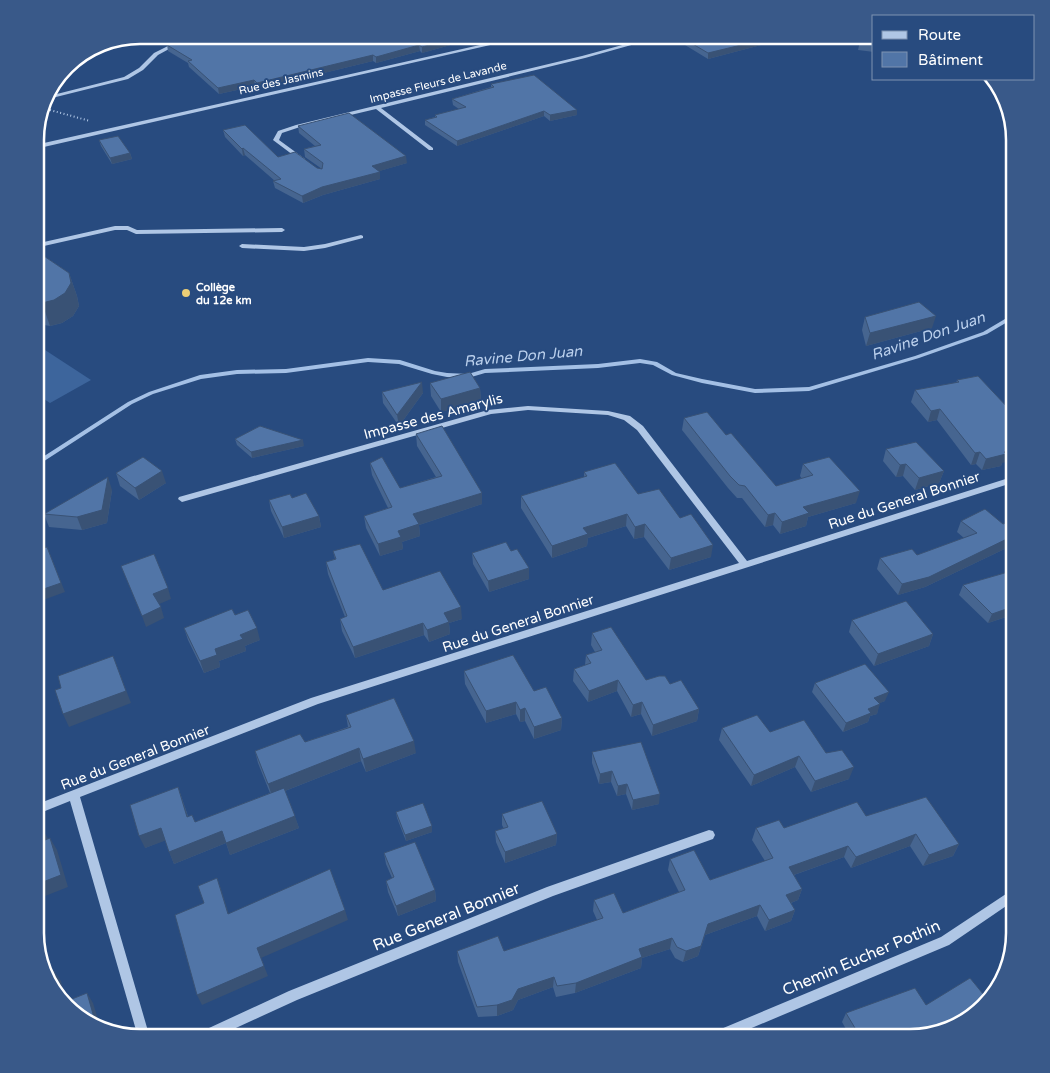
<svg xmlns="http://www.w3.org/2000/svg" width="1050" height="1073" viewBox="0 0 1050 1073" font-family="'Varela Round',sans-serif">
	<rect width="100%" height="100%" fill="#284b7f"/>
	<!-- green -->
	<polygon fill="#3d659c" points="45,350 91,380 50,403 35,393 35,355"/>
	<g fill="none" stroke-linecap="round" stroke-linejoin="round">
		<!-- stream -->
		<g fill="#a4c0e5" fill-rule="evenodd">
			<polygon points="143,35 82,56 80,56 85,52 133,36"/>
			<polygon points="1015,284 1015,288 1013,289 1015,295 1015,314 1009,321 987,334 919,358 809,391 755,393 702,383 672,375 653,365 640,363 598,368 485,373 468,378 447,377 432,374 399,364 368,362 286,373 237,374 201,379 153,394 132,404 35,467 35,462 128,402 149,392 200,375 237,370 286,369 368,358 400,360 435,371 447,373 468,374 485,369 598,364 640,359 657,362 676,373 702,379 755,389 809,387 915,356 983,332 1005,319 1011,312 1013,305 1007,288"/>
		</g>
		<!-- path -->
		<polyline stroke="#afc6e5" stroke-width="2" stroke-dasharray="1 2.5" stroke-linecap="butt" points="50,110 90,121"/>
		<!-- minor -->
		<g fill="#afc6e5" fill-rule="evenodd">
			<polygon points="525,35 534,35 35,149 35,145"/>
			<polygon points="659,35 667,35 585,58 381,108 433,148 433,150 429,150 376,109 300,127 282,133 279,140 305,159 305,161 301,161 273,140 278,131 296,125 582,56"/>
			<polygon points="176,42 180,43 158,55 143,70 128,79 44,100 45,97 124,77 139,68 154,53"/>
			<polygon points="115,226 128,226 137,230 282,228 285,230 282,232 136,234 127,230 115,230 35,248 35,244"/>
			<polygon points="361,235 363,236 363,238 325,248 304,251 242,248 239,246 242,244 304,247 325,244"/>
			<polygon points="528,406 608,411 630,416 643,426 747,561 1015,476 1015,482 318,704 80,797 150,1038 138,1037 70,801 35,815 35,805 311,698 739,563 637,430 624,420 608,415 528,410 491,414 182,502 178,499 179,497 488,410"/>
			<polygon points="709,830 713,831 715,835 713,839 553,896 297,1000 214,1038 194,1038 196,1034 289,991 547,887"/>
			<polygon points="1015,888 1015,900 949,945 728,1038 707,1038 709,1034 941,937"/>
		</g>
	</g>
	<!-- wall -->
	<g fill="#466590">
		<polygon points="167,35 189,35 175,40"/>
		<polygon points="707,35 773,35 773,39 761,43 761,45 708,59 685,45 686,40"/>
		<polygon points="874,35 874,52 858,50 860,41"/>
		<polygon points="180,39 461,42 422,53 420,51 376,63 373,61 258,89 255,86 219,94 189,67 188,63 168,51 167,45 181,41"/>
		<polygon points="491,84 577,115 550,121 544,116 457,146 425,125 425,120 435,117 435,115 459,109 453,105 452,99 491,87"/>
		<polygon points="298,126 407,163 379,171 380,179 323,195 303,203 275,188 273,181 275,181 245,155 243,156 225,137 223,130 278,157 317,168 322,169 305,157 304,149 315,146 299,133"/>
		<polygon points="99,140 130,153 132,159 112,164 101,146"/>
		<polygon points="35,250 69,273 77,296 79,306 73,316 62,323 50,326 44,325 35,331"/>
		<polygon points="865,317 932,328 866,346 862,330"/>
		<polygon points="978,376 1002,463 1001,466 982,470 976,464 971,465 937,420 928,422 911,402 915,390 956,383 957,380"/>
		<polygon points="430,383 480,388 481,401 441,412 431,396"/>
		<polygon points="382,392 423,393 399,426 383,403"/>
		<polygon points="684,418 726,435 776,486 802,479 800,476 803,464 856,503 808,517 806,526 780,534 773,525 765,527 742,498 737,498 728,488 682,430"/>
		<polygon points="416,434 482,493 482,504 419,525 420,536 402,542 403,549 380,556 366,528 364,516 388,508 372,475 370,463 400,488 436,477 417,446"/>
		<polygon points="235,439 304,446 252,458 237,445"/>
		<polygon points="886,449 944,471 939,483 915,490 903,476 896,477 883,461"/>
		<polygon points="584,472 638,494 680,518 711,557 669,570 644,537 634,539 626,526 588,538 587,546 552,558 521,508 521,496 584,477"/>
		<polygon points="116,473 166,483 139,500 120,486"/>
		<polygon points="112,490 107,523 82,530 49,527 44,514"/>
		<polygon points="292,498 319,516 321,527 284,538 271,511 269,500"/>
		<polygon points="1015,520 1015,544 925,587 898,595 877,569 880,558 917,555 964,538 957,532 961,521 1003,524"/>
		<polygon points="333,551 383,590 462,619 449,623 450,634 429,642 424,635 355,658 342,631 340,619 345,617 328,574 326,562 335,559"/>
		<polygon points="511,551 529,568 529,579 489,592 473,564 472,553"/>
		<polygon points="1015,570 1015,614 988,623 959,595 963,585"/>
		<polygon points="235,615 260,640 245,646 246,651 219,661 220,667 204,673 188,640 184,628"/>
		<polygon points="852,620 933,634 929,646 874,666 849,632"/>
		<polygon points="592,633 646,680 670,684 699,709 697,721 652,736 641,714 631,717 617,691 588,702 573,681 574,669 585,665 586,655 595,652 591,645"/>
		<polygon points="464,671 534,691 562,718 561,730 534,739 525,721 520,722 516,714 486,723 465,684"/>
		<polygon points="815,683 885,701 879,703 877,714 870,716 868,722 843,732 812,692"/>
		<polygon points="346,715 416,753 366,772 361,761 285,791 299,828 230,855 226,843 174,864 165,840 145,848 178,787 188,816 195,822 270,793 258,763 255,751 305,742 348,727"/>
		<polygon points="722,728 770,732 826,753 849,779 811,792 795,767 751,786 719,740"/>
		<polygon points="592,752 659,804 632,810 626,794 617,796 611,782 599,784 592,763"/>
		<polygon points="396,812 432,826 432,832 406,841 397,818"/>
		<polygon points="502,814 557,834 556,845 505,863 496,842 495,831 504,829 502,825"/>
		<polygon points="866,816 959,844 953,856 923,866 910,846 851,868 844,857 794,875 802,889 798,900 791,903 795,910 791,921 765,931 757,916 705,935 698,956 683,962 675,958 670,949 642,958 641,968 575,993 556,997 553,987 518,1000 513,1010 497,1016 478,1017 458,962 457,951 504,951 597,920 593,911 594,900 623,913 679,892 668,870 670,859 710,880 765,861 752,840 756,828 784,828"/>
		<polygon points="384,853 435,890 436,901 398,916 388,892 386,881 392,878 386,864"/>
		<polygon points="926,1005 944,1032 910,1038 851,1038 842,1022 846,1013"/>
	</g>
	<!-- shaded-wall -->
	<g fill="#395275">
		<polygon points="174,35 189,35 175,40"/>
		<polygon points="769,35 773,35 773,39 761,43 761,45 708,59 708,53"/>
		<polygon points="461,36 461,42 422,53 422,47"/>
		<polygon points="419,45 420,51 376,63 376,57"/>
		<polygon points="373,55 373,61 258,89 257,83"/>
		<polygon points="254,80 255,86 219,94 218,88"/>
		<polygon points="577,110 577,115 550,121 550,115"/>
		<polygon points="544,111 544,116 457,146 457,141"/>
		<polygon points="243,148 245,155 243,156 242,149"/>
		<polygon points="130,153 132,159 112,164 110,158"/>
		<polygon points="406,156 407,163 373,173 372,166"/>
		<polygon points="380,172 380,179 323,195 303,203 302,196 322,187"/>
		<polygon points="69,273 77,296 79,306 73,316 62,323 50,326 42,303"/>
		<polygon points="35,302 36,302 44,325 35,331"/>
		<polygon points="936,316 932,328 866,346 870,333"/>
		<polygon points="422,382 423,393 399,426 397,415"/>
		<polygon points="480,388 481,401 441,412 441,399"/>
		<polygon points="940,409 937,420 928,422 931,411"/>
		<polygon points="303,440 304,446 252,458 251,452"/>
		<polygon points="1015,450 1015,460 1002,463 1001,466 982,470 986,459 1004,452"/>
		<polygon points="980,452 976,464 971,465 975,453"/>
		<polygon points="906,464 903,476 896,477 900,465"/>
		<polygon points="162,471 166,483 139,500 135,488"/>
		<polygon points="944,471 939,483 915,490 919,478"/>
		<polygon points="108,477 112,490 107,523 82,530 77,517"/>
		<polygon points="860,491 856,503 808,517 806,526 780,534 782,522 803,507"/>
		<polygon points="482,493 482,504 419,525 420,536 402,542 403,549 380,556 378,544 398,531 413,514"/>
		<polygon points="775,513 773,525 765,527 768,515"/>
		<polygon points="627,514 626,526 588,538 587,546 552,558 552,546 583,528"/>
		<polygon points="319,516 321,527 284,538 282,527"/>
		<polygon points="645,524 644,537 634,539 635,527"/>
		<polygon points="1015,535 1015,544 925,587 898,595 902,584"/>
		<polygon points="713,545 711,557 669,570 671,558"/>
		<polygon points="51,557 65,592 35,603 35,592"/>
		<polygon points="529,568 529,579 489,592 488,581"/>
		<polygon points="168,588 171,599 157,605 153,594"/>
		<polygon points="1015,606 1015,614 988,623 992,614"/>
		<polygon points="161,607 164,618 146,627 142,616"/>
		<polygon points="461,607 462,619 449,623 450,634 429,642 427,630 444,613"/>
		<polygon points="423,623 424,635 355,658 353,647"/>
		<polygon points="257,628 260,640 245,646 246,651 219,661 220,667 204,673 200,661 215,649 240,635"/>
		<polygon points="933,634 929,646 874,666 878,654"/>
		<polygon points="113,656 131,703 69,727 63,714"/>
		<polygon points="618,680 617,691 588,702 589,691"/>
		<polygon points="889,692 885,701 871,707 874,698"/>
		<polygon points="516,702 516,714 486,723 486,711"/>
		<polygon points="642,702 641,714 631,717 633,705"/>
		<polygon points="880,704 877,714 870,716 868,722 843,732 846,723 868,709"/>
		<polygon points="525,708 525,721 520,722 520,710"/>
		<polygon points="699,709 697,721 652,736 653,725"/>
		<polygon points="562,718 561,730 534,739 534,727"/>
		<polygon points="414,741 416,753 366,772 363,759"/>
		<polygon points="359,748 361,761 272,796 268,784"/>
		<polygon points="799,756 795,767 751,786 754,775"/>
		<polygon points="854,767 849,779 811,792 815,781"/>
		<polygon points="612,771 611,782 599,784 600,774"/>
		<polygon points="627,784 626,794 617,796 618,786"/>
		<polygon points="178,787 192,829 187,817"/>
		<polygon points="660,794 659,804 632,810 633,800"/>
		<polygon points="295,816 299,828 230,855 226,843"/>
		<polygon points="432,826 432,832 406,841 405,835"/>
		<polygon points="161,828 167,840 145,848 139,836"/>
		<polygon points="43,830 50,842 45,840"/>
		<polygon points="222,831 226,843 174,864 169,852"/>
		<polygon points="557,834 556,845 505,863 505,852"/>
		<polygon points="916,834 910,846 851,868 856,857"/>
		<polygon points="50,838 57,850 68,887 35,900 35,885"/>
		<polygon points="959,844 953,856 923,866 929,855"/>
		<polygon points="848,846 844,857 785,878 789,867"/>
		<polygon points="217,878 221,889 232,924 228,914"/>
		<polygon points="802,889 798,900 783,906 786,895"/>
		<polygon points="435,890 436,901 398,916 396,906"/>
		<polygon points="760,905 757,916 705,935 698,956 683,962 686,951 708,924"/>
		<polygon points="345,910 348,920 261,958 268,976 202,1005 197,995 257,948"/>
		<polygon points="795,910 791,921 765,931 769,920"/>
		<polygon points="672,938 670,949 642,958 641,968 575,993 576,983 639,949"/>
		<polygon points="54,971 61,981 67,1007 61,1002"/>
		<polygon points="554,977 553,987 518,1000 513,1010 497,1016 497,1005 518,989"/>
		<polygon points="87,993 93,1003 101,1029 97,1028"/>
		<polygon points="923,1031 920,1036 906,1038"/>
	</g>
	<!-- building -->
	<g fill="#5175a7" stroke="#395275">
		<polygon points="189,35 460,35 461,36 422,47 419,45 376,57 373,55 257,83 254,80 218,88 188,61 192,60 167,45 183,41 180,39"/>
		<polygon points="708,35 769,35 759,38 762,40 708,53 686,40"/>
		<polygon points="862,35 874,35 874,43 860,41"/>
		<polygon points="534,75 577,110 550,115 544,111 457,141 425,120 437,117 435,115 466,107 452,99 494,87 491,84"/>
		<polygon points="349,113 406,156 372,166 380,172 322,187 302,196 273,181 281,179 243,148 242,149 223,130 245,125 278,157 295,152 317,168 322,169 323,163 304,149 321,145 298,126"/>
		<polygon points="118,136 130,153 110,158 99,140"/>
		<polygon points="35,250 69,273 71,283 65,293 54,300 42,303 35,302"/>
		<polygon points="919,302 936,316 870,333 865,317"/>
		<polygon points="470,372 480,388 441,399 430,383"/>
		<polygon points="978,376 1010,410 1013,409 1015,411 1015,450 1004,452 1006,454 986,459 980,452 975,453 940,409 931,411 915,390 959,382 957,380"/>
		<polygon points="422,382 397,415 382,392"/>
		<polygon points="707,412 726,435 731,433 776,486 813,475 803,464 829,457 860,491 803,507 809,513 782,522 775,513 768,515 745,486 739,485 730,476 684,418"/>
		<polygon points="260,426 303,440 251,452 235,439"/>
		<polygon points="442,426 482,493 413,514 419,524 398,531 401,537 378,544 364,516 392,507 370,463 382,457 400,488 442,476 416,434"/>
		<polygon points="916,442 944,471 919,478 906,464 900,465 886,449"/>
		<polygon points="143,457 162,471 135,488 116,473"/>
		<polygon points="615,463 638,494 659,489 680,518 691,514 713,545 671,558 645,524 635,527 627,514 583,528 588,534 552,546 521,496 587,476 584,472"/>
		<polygon points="108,477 102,510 77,517 44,514"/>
		<polygon points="306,493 319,516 282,527 269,500 290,494 292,498"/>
		<polygon points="985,509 1003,524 1015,520 1015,535 929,577 902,584 880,558 912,549 917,555 977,533 961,521"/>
		<polygon points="506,542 511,551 517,549 529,568 488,581 472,553"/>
		<polygon points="360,544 383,590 440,571 461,607 444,613 449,622 427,630 423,623 353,647 340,619 347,616 326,562 336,559 333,551"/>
		<polygon points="47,547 61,583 35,592 35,551"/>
		<polygon points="154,554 168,588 153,594 161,607 142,616 121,566"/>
		<polygon points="1015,570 1015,606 992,614 963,585"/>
		<polygon points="906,601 933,634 878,654 852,620"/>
		<polygon points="232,609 235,615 248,610 257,628 240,635 243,639 215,649 217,655 200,661 184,628"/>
		<polygon points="611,627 646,680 659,676 665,676 670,684 681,680 699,709 653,725 642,702 633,705 618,680 589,691 574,669 591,663 586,655 602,650 592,633"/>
		<polygon points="513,655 534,691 546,687 562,718 534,727 525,708 520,710 516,702 486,711 464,671"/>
		<polygon points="113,656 126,691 63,714 55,690 61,688 58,676"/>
		<polygon points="865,664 889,692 874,698 880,704 868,709 871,713 846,723 815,683"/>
		<polygon points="394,698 414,741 363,759 359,748 268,784 255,751 300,734 305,742 351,727 346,715"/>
		<polygon points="757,715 770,732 804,720 826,753 842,750 854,767 815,781 799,756 754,775 722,728"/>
		<polygon points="641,742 660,794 633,800 627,784 618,786 612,771 600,774 592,752"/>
		<polygon points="178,787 187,817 192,815 195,822 284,788 295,816 226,843 222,831 169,852 161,828 139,836 130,805"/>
		<polygon points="926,797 959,844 929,855 916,834 856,857 848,846 789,867 802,889 786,895 795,910 769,920 760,905 708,924 701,946 686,951 677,947 672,938 639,949 642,957 576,983 557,986 554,977 518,989 512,1000 497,1005 477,1007 457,951 498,936 504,951 603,918 594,900 614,893 623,913 685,890 670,859 694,850 710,880 773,858 756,828 779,820 784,828 857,802 866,816"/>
		<polygon points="542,801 557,834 505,852 495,831 508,827 502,814"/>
		<polygon points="423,803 432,826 405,835 396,812"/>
		<polygon points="43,830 45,840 50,838 61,875 35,885 35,833"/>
		<polygon points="415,842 435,890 396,906 386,881 394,877 384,853"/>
		<polygon points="330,869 345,910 257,948 264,966 197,995 175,915 204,903 198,886 217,878 228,914"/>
		<polygon points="54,971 61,1002 45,974"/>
		<polygon points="970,978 988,1000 979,1012 944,1032 926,1035 923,1031 906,1038 861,1038 846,1013 915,988 926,1005"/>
		<polygon points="87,993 97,1028 94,1027 62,1003"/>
	</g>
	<!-- markers -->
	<circle fill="#ecce76" stroke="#284b7f" stroke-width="2" cx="186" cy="293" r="5"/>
	<g text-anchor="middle" stroke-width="4" stroke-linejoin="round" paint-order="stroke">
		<!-- far-street labels -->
		<g font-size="11" fill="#fff" stroke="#284b7f">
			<text transform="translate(281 81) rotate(-13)" y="4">Rue des Jasmins</text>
			<text transform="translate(438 82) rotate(-14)" y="4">Impasse Fleurs de Lavande</text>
		</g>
		<!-- far-poi labels -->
		<g font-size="11" font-weight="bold" fill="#fff" stroke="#284b7f" text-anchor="start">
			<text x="196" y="291">Collège<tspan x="196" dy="13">du 12e km</tspan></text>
		</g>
		<!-- street labels -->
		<g font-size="14" fill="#fff" stroke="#284b7f">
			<text transform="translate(433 416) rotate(-15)" y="5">Impasse des Amarylis</text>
			<text transform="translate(904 500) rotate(-18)" y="5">Rue du General Bonnier</text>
			<text transform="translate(518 623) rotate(-18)" y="5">Rue du General Bonnier</text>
			<text transform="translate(135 757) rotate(-21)" y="5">Rue du General Bonnier</text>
		</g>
		<!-- water labels -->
		<g font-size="15" font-style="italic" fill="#bbd0ed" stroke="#284b7f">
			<text transform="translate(928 336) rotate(-19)" y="5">Ravine Don Juan</text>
			<text transform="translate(523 356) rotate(-5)" y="5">Ravine Don Juan</text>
		</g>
		<!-- near-street labels -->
		<g font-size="16" fill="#fff" stroke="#284b7f">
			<text transform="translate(446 916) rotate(-22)" y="6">Rue General Bonnier</text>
			<text transform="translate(861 957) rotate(-23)" y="6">Chemin Eucher Pothin</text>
		</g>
	</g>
	<!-- crop -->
	<path d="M0 0H1050V1073H0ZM140 44H910A96 96 0 0 1 1006 140V933A96 96 0 0 1 910 1029H140A96 96 0 0 1 44 933V140A96 96 0 0 1 140 44Z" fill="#395989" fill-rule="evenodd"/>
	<path fill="none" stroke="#fff" stroke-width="2.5" d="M140 44H910A96 96 0 0 1 1006 140V933A96 96 0 0 1 910 1029H140A96 96 0 0 1 44 933V140A96 96 0 0 1 140 44Z"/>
	<!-- legend -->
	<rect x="872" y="15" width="162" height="65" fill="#284b7f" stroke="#7e93b2"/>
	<rect x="882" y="31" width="25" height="8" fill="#afc6e5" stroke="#7e93b2"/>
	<text x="918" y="40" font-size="15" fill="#ffffff">Route</text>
	<rect x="882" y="52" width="25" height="15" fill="#5175a7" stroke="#7e93b2"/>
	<text x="918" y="65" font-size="15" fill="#ffffff">Bâtiment</text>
</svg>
